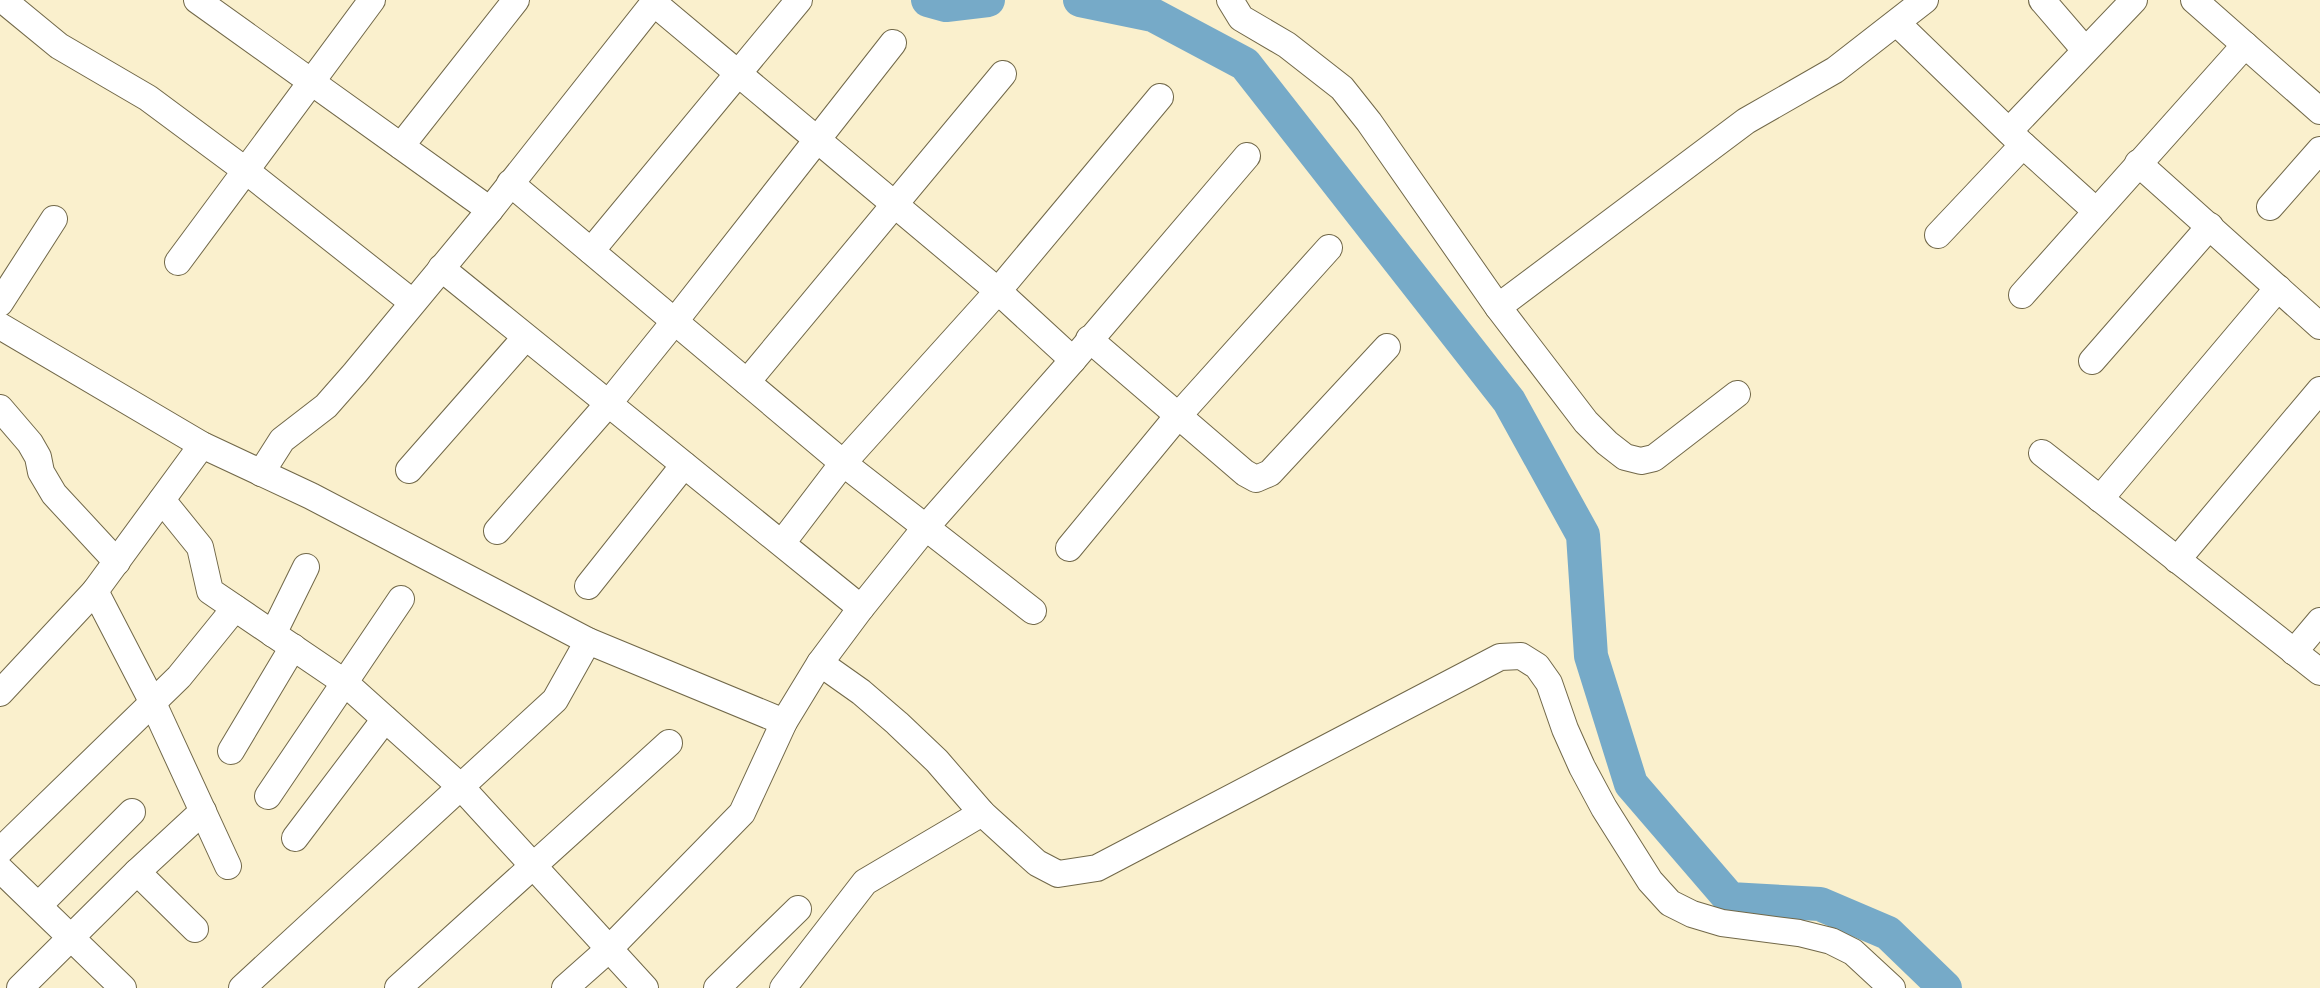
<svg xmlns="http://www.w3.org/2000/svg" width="2320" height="988" viewBox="0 0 2320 988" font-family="'Space Grotesk',sans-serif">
	<rect width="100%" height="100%" fill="#faf0cd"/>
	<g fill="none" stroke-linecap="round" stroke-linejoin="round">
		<!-- river -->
		<g stroke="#76aac8" stroke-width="34">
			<polyline points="928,0 946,5 988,0"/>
			<polyline points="1080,0 1153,15 1245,64 1509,401 1583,535 1591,656 1631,784 1730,899 1820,904 1888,933 1945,988"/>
		</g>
		<!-- minor casing -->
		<g stroke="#716849" stroke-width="28">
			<g id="minor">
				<polyline points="3,0 59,46 148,98 245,170 412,302"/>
				<polyline points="197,0 490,210"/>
				<polyline points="1230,0 1241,18 1287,45 1342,88 1369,122 1498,307 1586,422 1607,443 1625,457 1641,461 1654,458 1737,394"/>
				<polyline points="2042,0 2085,50"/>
				<polyline points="2194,0 2320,111"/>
				<polyline points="654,3 998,291 1073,360"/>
				<polyline points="1897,23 2023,145 2096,211"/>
				<polyline points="2009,131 2134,0"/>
				<polyline points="401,146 516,0"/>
				<polyline points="2138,163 2320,326"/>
				<polyline points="510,183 843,463 1033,611"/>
				<polyline points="2270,207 2320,150"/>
				<polyline points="1938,235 2023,145"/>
				<polyline points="591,251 799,0"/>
				<polyline points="178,262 372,0"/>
				<polyline points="441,268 861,608"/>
				<polyline points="2022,295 2245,45"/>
				<polyline points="0,303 54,219"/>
				<polyline points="1498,307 1746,121 1835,70 1925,0"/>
				<polyline points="0,326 202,445 311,496 588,641 784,722"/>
				<polyline points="1089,339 1245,473 1256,479 1270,473 1387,347"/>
				<polyline points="2092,361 2210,226"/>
				<polyline points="747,382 1003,74"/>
				<polyline points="0,408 30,443 38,457 41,472 54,494 117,562"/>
				<polyline points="2042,453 2320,672"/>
				<polyline points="409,470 525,338"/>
				<polyline points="261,473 282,440 326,406 355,373 490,210 656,0"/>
				<polyline points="2100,499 2278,288"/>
				<polyline points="162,500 200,547 210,591 344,682 461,787 645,988"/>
				<polyline points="497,531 608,404 675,321 893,43"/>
				<polyline points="782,543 843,463 998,291 1160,97"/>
				<polyline points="1069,548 1177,417 1329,248"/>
				<polyline points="2177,560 2320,390"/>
				<polyline points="588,586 684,465"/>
				<polyline points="95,591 152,701 228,866"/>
				<polyline points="273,634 306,567"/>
				<polyline points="2294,652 2320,621"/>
				<polyline points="820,663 861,692 897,723 937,761 982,813 1037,863 1058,874 1097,868 1500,657 1521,656 1537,666 1549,683 1565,729 1582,767 1604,808 1650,881 1670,903 1692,914 1722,923 1799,933 1831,941 1853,952 1892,988"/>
				<polyline points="0,693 95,591 202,445"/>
				<polyline points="231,751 293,647"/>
				<polyline points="268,796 401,599"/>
				<polyline points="295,838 385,719"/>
				<polyline points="0,851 179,677 235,608"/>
				<polyline points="0,869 123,988"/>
				<polyline points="137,872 195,929"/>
				<polyline points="39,905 132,812"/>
				<polyline points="20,988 137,872 203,811"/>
				<polyline points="242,988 555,700 588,641"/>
				<polyline points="398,988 669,743"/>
				<polyline points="565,988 609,949 742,813 784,722 820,663 861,608 926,527 1073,360 1247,156"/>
				<polyline points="717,988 798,909"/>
				<polyline points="783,988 865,882 982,813"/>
			</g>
		</g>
		<!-- minor -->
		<use href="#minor" stroke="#fff" stroke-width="26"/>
	</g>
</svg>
